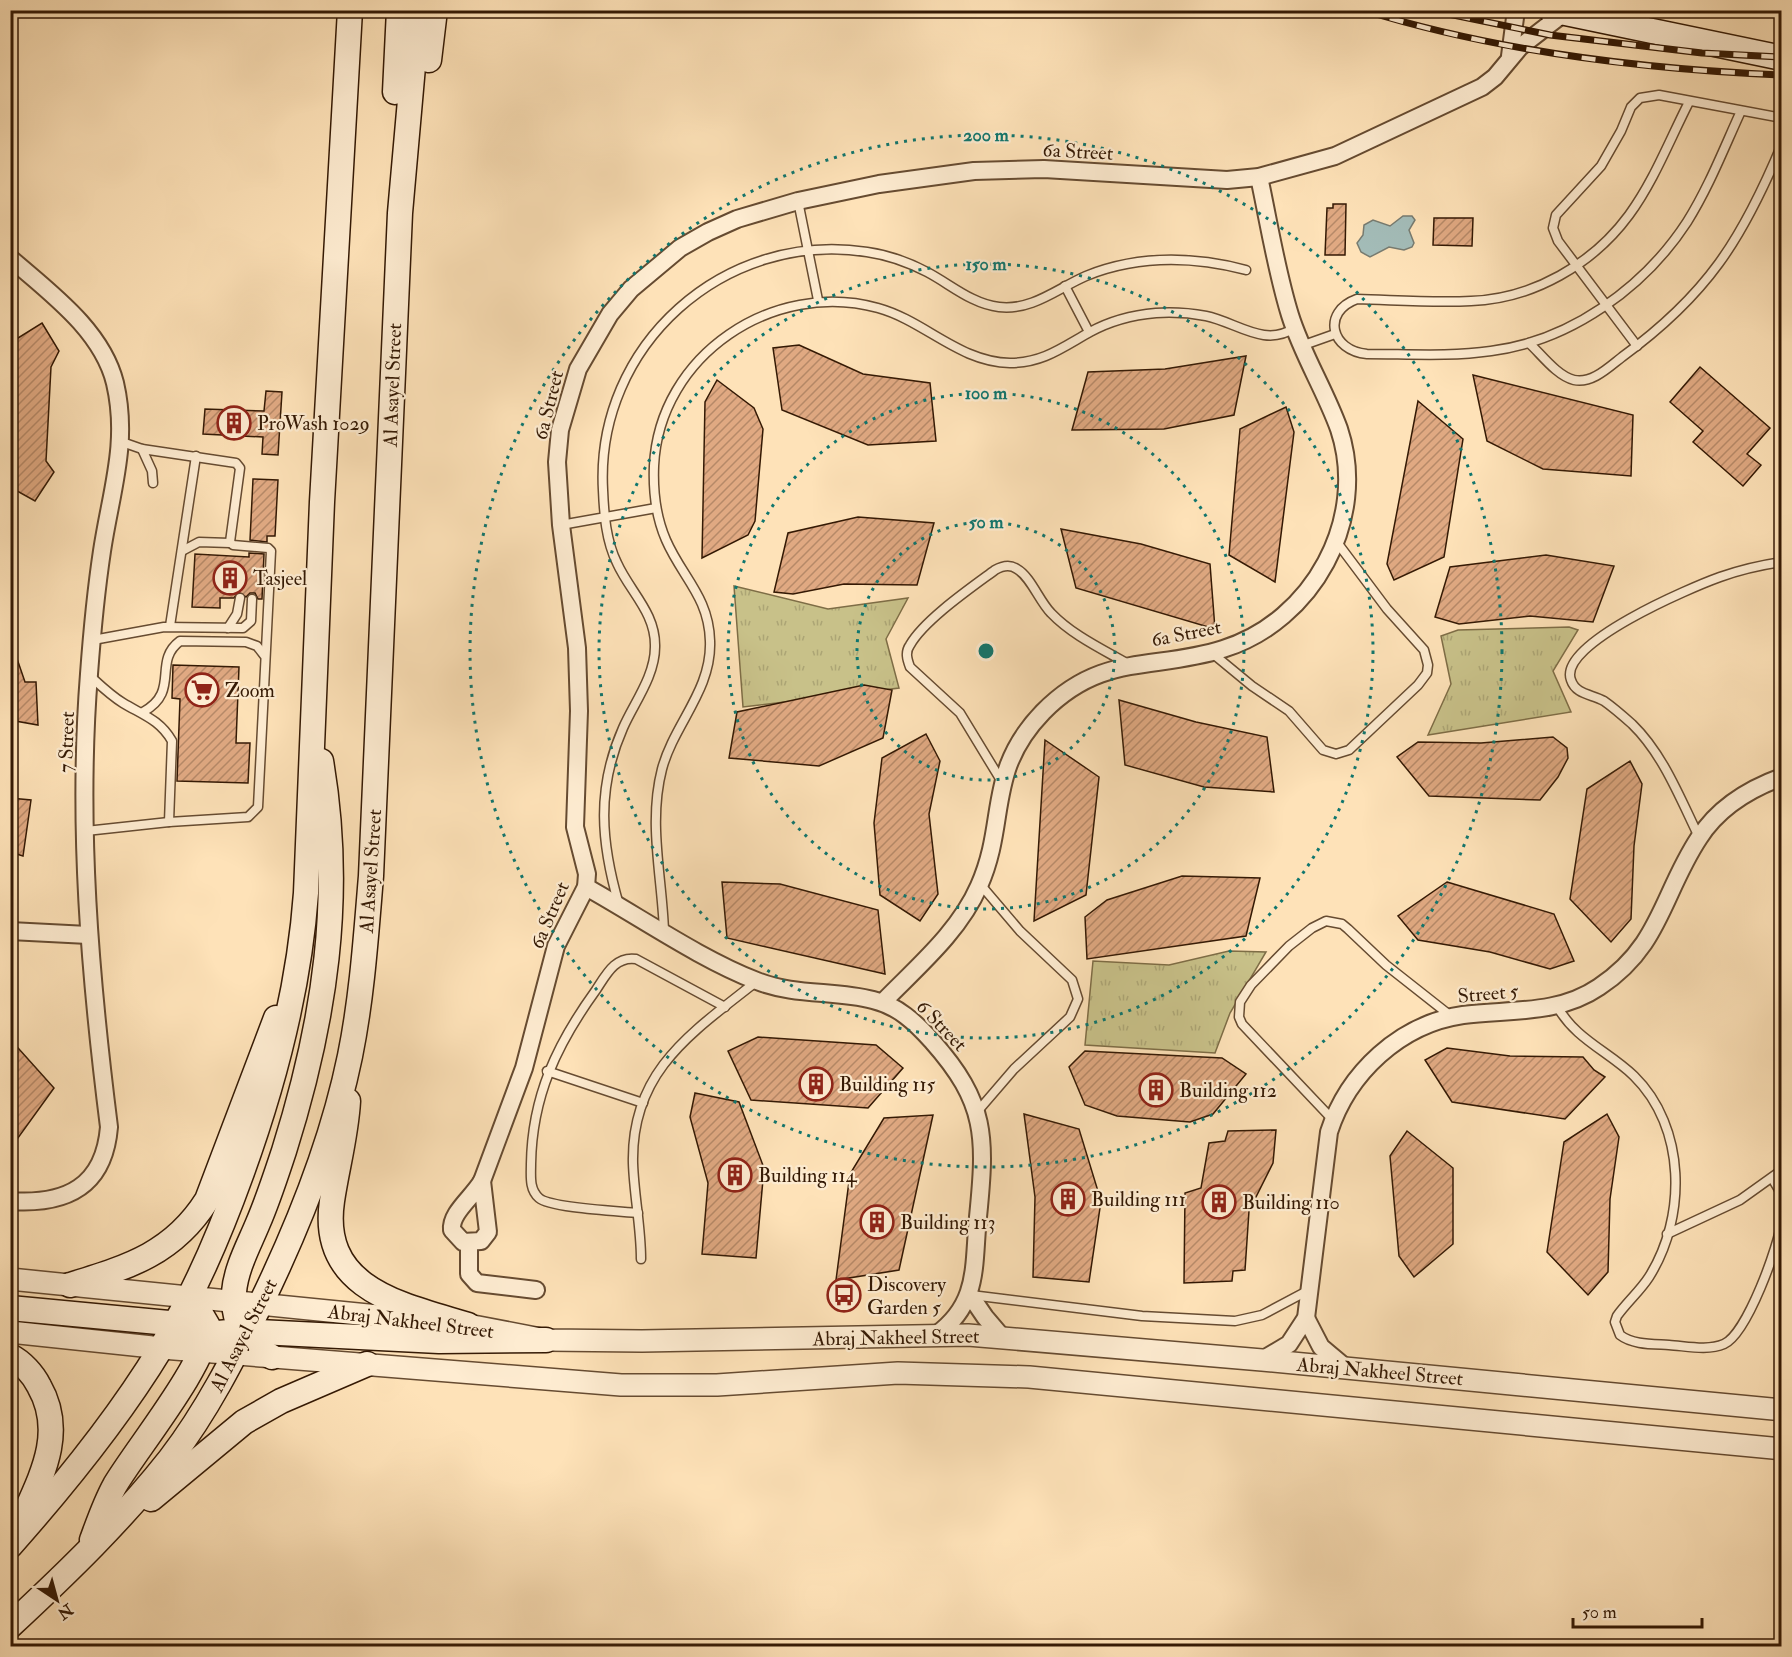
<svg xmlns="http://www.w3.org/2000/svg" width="1792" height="1657" viewBox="0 0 1792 1657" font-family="'IM FELL Double Pica',serif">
	<defs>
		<pattern id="grass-tufts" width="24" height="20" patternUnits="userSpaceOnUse" patternTransform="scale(1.5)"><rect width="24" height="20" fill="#c8c189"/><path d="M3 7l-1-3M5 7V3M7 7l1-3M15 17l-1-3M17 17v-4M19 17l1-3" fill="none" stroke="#aca575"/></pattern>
		<pattern id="building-hatch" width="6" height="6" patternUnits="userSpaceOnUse" patternTransform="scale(1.5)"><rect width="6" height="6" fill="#e0a982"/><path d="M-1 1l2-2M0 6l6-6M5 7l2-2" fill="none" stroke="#b68968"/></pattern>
	</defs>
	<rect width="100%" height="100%" fill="#fee2b8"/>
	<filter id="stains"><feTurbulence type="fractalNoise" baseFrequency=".00333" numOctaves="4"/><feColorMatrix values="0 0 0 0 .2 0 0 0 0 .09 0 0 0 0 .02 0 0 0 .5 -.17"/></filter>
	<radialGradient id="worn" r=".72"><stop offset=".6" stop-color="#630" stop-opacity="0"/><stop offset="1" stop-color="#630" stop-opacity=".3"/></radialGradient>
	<!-- grass -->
	<g fill="url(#grass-tufts)" stroke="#7e6d46" stroke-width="1.5">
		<polygon points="734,586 828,609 908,598 886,639 899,688 743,707"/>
		<polygon points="1569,627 1578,630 1553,671 1571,712 1428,735 1451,684 1441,636 1458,630"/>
		<polygon points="1229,951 1266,952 1230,1013 1215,1053 1085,1045 1093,961 1169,965"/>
	</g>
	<!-- water -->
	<polygon fill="#a3bcb8" stroke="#777b70" stroke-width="1.5" points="1403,216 1412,216 1415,220 1409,230 1414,243 1412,247 1404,250 1389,247 1370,257 1361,252 1357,243 1363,235 1364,225 1373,220 1390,226"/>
	<!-- building -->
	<g fill="url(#building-hatch)" stroke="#341904" stroke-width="1.5">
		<polygon points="1333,204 1346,204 1345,255 1325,255 1327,208 1333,208"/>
		<polygon points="1434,218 1473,218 1472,246 1433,245"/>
		<polygon points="42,323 59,351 51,367 46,461 54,472 35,501 10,487 10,343"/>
		<polygon points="799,345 863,374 930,383 936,441 868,445 782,410 773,348"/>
		<polygon points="1246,356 1234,415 1164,429 1072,430 1088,372 1165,369"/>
		<polygon points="1700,367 1770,428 1747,454 1761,465 1743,486 1693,442 1703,431 1670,402"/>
		<polygon points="1473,375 1633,415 1631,476 1543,469 1487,441"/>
		<polygon points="717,380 754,408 763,429 755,521 748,535 702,558 705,402"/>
		<polygon points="266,391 282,392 278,455 262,454 263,437 203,434 205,409 264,411"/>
		<polygon points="1418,401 1463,439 1444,557 1394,580 1387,564"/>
		<polygon points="1286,407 1294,432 1275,582 1229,555 1240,429"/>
		<polygon points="253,479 278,480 275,536 267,536 267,542 250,540"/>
		<polygon points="858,517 934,523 917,585 844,584 793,594 774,592 788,533"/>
		<polygon points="1061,529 1141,544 1210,564 1215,629 1076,588"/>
		<polygon points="249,553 264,554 262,599 258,599 255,593 250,593 246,597 238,592 234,598 220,598 220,608 192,607 195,554 249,557"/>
		<polygon points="1546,555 1614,566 1593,622 1530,616 1459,624 1435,617 1450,567"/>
		<polygon points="13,647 25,682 36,682 38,725 10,720 10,648"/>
		<polygon points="173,665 239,667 236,743 250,743 248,783 177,781 180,699 172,698"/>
		<polygon points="864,685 892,690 883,738 819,766 729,758 737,712"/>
		<polygon points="1119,700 1196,722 1267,737 1274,792 1204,787 1125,765"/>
		<polygon points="926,734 940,761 929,814 938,894 920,921 880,895 874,823 882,758"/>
		<polygon points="1553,737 1567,748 1568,758 1558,777 1540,800 1429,796 1397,757 1418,742 1481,743"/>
		<polygon points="1045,740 1099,777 1086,895 1034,921"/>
		<polygon points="1630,761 1642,784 1634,846 1631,919 1611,942 1570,899 1587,789"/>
		<polygon points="10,798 31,800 23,856 10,852"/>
		<polygon points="1182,876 1260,878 1246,936 1087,959 1085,917 1107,900"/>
		<polygon points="722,882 780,884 878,910 885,974 727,938"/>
		<polygon points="1447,882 1554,914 1574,961 1550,969 1490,952 1418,940 1398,916"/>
		<polygon points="758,1037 876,1045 903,1068 868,1108 751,1100 728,1051"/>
		<polygon points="10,1039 54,1088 10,1149"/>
		<polygon points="1447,1048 1510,1056 1583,1057 1594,1070 1605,1077 1565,1119 1452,1102 1425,1060"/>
		<polygon points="1085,1051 1222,1058 1246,1074 1213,1114 1190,1122 1117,1116 1085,1105 1069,1067"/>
		<polygon points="695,1093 739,1102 764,1168 756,1258 702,1254 708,1183 690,1117"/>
		<polygon points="1024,1114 1079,1129 1101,1201 1089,1282 1033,1277 1035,1197"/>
		<polygon points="1607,1114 1619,1137 1610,1199 1608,1272 1588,1295 1547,1252 1564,1142"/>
		<polygon points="933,1115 899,1270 836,1280 850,1174 884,1118"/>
		<polygon points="1276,1130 1273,1163 1249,1211 1245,1270 1233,1271 1232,1281 1184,1283 1185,1193 1201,1188 1209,1143 1225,1141 1228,1131"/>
		<polygon points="1407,1131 1453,1168 1453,1244 1414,1277 1399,1256 1390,1156"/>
	</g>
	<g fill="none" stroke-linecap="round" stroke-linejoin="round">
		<!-- service casing -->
		<g stroke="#664b31" stroke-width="11">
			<g id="service">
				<path d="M1689 102C1670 139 1654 181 1629 215 1593 264 1533 299 1471 301 1433 303 1395 300 1357 299 1321 312 1331 351 1367 354 1408 354 1450 357 1491 351 1570 341 1644 288 1687 222 1709 187 1724 148 1741 111"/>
				<polyline points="798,201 818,300"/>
				<polyline points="1065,286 1089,332"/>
				<path d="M1529 343C1541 354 1557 376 1574 380 1592 384 1609 367 1622 357 1707 295 1742 240 1782 144"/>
				<polyline points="1301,346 1335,334"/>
				<polyline points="1637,346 1558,241 1553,228 1556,215 1601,166 1621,131 1631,107 1640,98 1659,95 1782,118"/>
				<polyline points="142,449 152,471 153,483"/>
				<polyline points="561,525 656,508"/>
				<polyline points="182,551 199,542 230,543"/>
				<polyline points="170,626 196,456"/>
				<polyline points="228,628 237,614 240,598"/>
				<polyline points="93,640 164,627 243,628 251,621 252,599"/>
				<polyline points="1212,653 1252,686 1289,711 1323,750 1336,754 1349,750 1418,685 1427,673 1428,665 1424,650 1387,609 1336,541"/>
				<path d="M89 675C100 685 110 695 123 703 143 715 160 720 172 741L169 822"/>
				<path d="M143 712C181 691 152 662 180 641L246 642 257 646 264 655"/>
				<path d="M1002 782 960 713 910 667C907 659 905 652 910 645 924 620 972 587 995 570 1002 566 1010 564 1017 569 1031 577 1039 601 1051 613 1072 635 1102 649 1128 664"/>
				<polyline points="86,831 169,822 248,817 258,807 271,551 268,548 233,545 230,542 240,468 236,463 142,449 122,442"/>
				<path d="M1699 837C1680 798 1663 754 1632 724 1623 716 1614 708 1604 701 1592 694 1576 695 1571 680 1557 644 1692 587 1720 577 1740 570 1761 565 1782 562"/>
				<path d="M619 905C601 843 596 789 623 728 634 703 655 676 655 647 656 613 630 592 617 563 606 541 604 514 603 490 595 345 725 230 867 252 888 255 908 262 927 272 950 284 972 304 999 307 1032 311 1058 288 1086 276 1138 255 1192 256 1246 270"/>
				<path d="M664 931C662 876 648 823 662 769 674 724 712 690 710 641 709 597 682 577 666 540 656 517 653 491 654 466 659 355 774 279 878 308 925 321 959 362 1010 363 1043 363 1063 347 1090 332 1110 321 1133 315 1156 313 1172 312 1190 313 1206 316 1236 322 1265 348 1294 328"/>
				<path d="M1557 1006C1575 1039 1608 1051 1634 1076 1686 1127 1687 1217 1649 1277 1640 1291 1627 1302 1617 1316L1615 1322 1620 1335C1633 1345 1653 1344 1669 1345 1686 1346 1708 1351 1724 1344 1747 1334 1779 1245 1782 1220"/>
				<polyline points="547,1071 643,1103"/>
				<polyline points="977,1112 1014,1069 1070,1017 1078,999 1072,980 1020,931 980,884"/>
				<polyline points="1333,1120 1242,1024 1239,1017 1240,1002 1251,985 1289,946 1312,928 1326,921 1342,924 1348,929 1386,965 1452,1017"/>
				<polyline points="1772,1178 1782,1195"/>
				<path d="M638 1213C619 1211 550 1208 539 1198 529 1189 531 1176 531 1164 532 1096 557 1044 596 990 606 975 615 956 636 959L725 1007"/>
				<polyline points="1667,1234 1740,1200 1782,1170"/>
				<path d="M641 1259C641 1227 634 1195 633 1163 631 1070 693 1032 757 981"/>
				<polyline points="971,1295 1142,1316 1235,1321 1262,1315 1309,1290"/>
			</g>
		</g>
		<!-- minor casing -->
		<g stroke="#664b31" stroke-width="20">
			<g id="minor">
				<polyline points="1510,56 1516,10"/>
				<path d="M10 258C49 292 102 330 115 383 129 443 111 491 102 551 96 591 92 633 89 674 77 825 90 977 109 1127 104 1187 66 1205 10 1201"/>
				<path d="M586 887C640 917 700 959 757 981 795 996 835 990 873 1000 898 1006 915 1022 932 1041 987 1103 986 1137 978 1217 973 1265 980 1303 936 1335"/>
				<polyline points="10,931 88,935"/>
				<path d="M883 1002C917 967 959 932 979 886 1008 821 985 772 1043 712 1102 652 1154 671 1223 649 1313 621 1369 519 1339 429 1325 390 1302 354 1290 315 1276 270 1269 223 1259 177"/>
				<polyline points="482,1181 524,1068 556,946 586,887 587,874 575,827 579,711 577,648 561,525 557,462 560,430 578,369 610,314 631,289 680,248 708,232 737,219 798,201 879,184 974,171 1044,169 1227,180 1259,177 1335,156 1482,87 1495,77 1520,47 1564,13"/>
				<path d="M482 1181 488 1232 481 1241 463 1242 452 1230C450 1213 473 1197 482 1181Z"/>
				<polyline points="469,1244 469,1274 477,1283 536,1290"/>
				<polyline points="970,1295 985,1317 1002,1337"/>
				<polyline points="1306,1318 1321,1347 1346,1368"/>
				<path d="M1262 1360 1289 1344 1306 1318 1329 1132C1348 1073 1400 1024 1463 1015 1510 1009 1558 1015 1599 987 1661 946 1662 894 1699 838 1718 808 1749 789 1782 777"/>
			</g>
		</g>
		<!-- tertiary casing -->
		<g stroke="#664b31" stroke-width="24">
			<g id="tertiary">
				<polyline points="10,1279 468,1325 546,1340 642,1341 968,1335 1262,1360 1782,1410"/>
				<polyline points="10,1332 162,1348 621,1385 717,1385 898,1373 1029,1377 1782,1449"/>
			</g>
		</g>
		<!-- secondary casing -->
		<g stroke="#341904" stroke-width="27">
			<g id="secondary">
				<polyline points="1551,10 1782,58"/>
				<polyline points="429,60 435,10"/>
				<polyline points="395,92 399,10"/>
				<path d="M348 1101C346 1136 337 1167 332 1201 319 1290 403 1305 468 1325"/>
				<path d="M70 1285C128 1267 173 1254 207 1200L276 1018"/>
				<polyline points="10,1308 190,1325"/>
				<polyline points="162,1348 196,1335 240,1331 439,1341 546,1340"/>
				<path d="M10 1356C22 1362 33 1374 39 1386 66 1433 41 1477 21 1522"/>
				<path d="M272 1357C245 1342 232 1323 234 1292 236 1268 249 1245 258 1223 268 1200 276 1175 284 1151 325 1021 344 896 321 761"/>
				<polyline points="151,1499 244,1422 281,1401 367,1364"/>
				<path d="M92 1540C99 1521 105 1503 115 1485 137 1448 207 1363 208 1326L191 1297"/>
				<path d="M10 1546C65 1484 118 1419 161 1348 195 1293 219 1236 241 1175 274 1084 299 991 306 893L322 502 350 10"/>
				<path d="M10 1626C67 1573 122 1520 170 1459 207 1411 234 1357 261 1303 298 1227 333 1139 350 1056 362 997 366 936 371 876L400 213 418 10"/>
			</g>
		</g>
		<!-- service -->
		<use href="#service" stroke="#feecd1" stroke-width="8"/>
		<!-- minor -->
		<use href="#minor" stroke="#feecd1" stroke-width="16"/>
		<!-- tertiary -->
		<use href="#tertiary" stroke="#feecd1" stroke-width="21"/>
		<!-- secondary -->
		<use href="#secondary" stroke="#feecd1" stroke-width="24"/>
		<!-- rail casing -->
		<g stroke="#341904" stroke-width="7">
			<g id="rail">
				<path d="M1363 10C1498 52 1641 69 1782 75"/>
				<polyline points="1429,10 1550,35 1702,53 1782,57"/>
			</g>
		</g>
		<!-- rail -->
		<use href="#rail" stroke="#feecd1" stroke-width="4.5" stroke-dasharray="14" stroke-linecap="butt"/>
	</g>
	<!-- distance rings -->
	<g fill="none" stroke="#0f766e" stroke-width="3" stroke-dasharray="3 6">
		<circle cx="986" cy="651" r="129"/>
		<circle cx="986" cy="651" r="258"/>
		<circle cx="986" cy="651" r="387"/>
		<circle cx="986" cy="651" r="516"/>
	</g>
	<!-- icons -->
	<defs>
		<g id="building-ring" transform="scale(1.725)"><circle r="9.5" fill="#feecd1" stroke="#8f2418" stroke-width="1.5"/><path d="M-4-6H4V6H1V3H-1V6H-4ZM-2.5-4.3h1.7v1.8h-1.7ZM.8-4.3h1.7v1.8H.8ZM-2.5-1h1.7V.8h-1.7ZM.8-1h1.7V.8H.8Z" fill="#8f2418"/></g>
		<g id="supermarket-ring" transform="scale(1.725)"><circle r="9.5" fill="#feecd1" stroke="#8f2418" stroke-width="1.5"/><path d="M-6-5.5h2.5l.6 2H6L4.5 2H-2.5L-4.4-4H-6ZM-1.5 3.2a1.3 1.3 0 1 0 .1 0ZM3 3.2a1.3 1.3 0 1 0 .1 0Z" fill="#8f2418"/></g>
		<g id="bus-ring" transform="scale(1.725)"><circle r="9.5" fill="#feecd1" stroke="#8f2418" stroke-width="1.5"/><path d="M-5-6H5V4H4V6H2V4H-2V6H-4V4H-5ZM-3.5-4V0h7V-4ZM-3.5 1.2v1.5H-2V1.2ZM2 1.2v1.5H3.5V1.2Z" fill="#8f2418"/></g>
	</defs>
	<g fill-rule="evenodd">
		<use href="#building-ring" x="234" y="423"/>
		<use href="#building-ring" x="230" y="578"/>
		<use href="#supermarket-ring" x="202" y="690"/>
		<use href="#building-ring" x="816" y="1084"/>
		<use href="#building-ring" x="1156" y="1090"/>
		<use href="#building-ring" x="735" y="1175"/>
		<use href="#building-ring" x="1068" y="1199"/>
		<use href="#building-ring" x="1219" y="1202"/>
		<use href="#building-ring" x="877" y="1222"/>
		<use href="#bus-ring" x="844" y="1295"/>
	</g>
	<g text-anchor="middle" stroke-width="4.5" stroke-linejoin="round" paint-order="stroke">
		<!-- street labels -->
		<g font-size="20" fill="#341904" stroke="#feecd1">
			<text transform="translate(1078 151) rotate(3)" y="7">6a Street</text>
			<text transform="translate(392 385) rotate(-88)" y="7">Al Asayel Street</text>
			<text transform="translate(548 405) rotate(-76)" y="7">6a Street</text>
			<text transform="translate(1186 633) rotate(-11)" y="7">6a Street</text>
			<text transform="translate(66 742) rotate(-88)" y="7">7 Street</text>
			<text transform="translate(370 871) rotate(-86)" y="7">Al Asayel Street</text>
			<text transform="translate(549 915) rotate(-67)" y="7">6a Street</text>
			<text transform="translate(1488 993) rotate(-5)" y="7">Street 5</text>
			<text transform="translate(942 1025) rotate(46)" y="7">6 Street</text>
			<text transform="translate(411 1321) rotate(7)" y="7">Abraj Nakheel Street</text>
			<text transform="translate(243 1335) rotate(-63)" y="7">Al Asayel Street</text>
			<text transform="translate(896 1337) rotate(-1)" y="7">Abraj Nakheel Street</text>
			<text transform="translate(1380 1371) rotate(5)" y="7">Abraj Nakheel Street</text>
		</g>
		<!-- poi labels -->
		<g font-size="20" fill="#341904" stroke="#feecd1" text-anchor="start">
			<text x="257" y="430">ProWash 1029</text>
			<text x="253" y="585">Tasjeel</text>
			<text x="225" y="697">Zoom</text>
			<text x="839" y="1091">Building 115</text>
			<text x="1179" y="1097">Building 112</text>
			<text x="758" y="1182">Building 114</text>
			<text x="1091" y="1206">Building 111</text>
			<text x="1242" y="1209">Building 110</text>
			<text x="900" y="1229">Building 113</text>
			<text x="867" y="1291">Discovery<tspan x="867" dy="23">Garden 5</tspan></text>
		</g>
	</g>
	<circle cx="986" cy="651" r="9" fill="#0f766e" stroke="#feecd1" stroke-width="3"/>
	<g font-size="18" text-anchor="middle" font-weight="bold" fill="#0f766e" stroke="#feecd1" stroke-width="4.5" stroke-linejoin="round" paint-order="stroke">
		<text x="986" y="141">200 m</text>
		<text x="986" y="270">150 m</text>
		<text x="986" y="399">100 m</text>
		<text x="986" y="528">50 m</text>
	</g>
	<!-- margin -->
	<rect width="1792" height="1657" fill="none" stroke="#fee2b8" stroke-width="36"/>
	<rect x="12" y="12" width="1768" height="1633" fill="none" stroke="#341904" stroke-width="3"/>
	<rect x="18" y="18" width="1756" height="1621" fill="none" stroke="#341904" stroke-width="1.5"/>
	<!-- north arrow -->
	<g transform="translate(57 1600) rotate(144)" stroke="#feecd1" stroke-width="4.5" paint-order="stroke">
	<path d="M0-4.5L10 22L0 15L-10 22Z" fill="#341904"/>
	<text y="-9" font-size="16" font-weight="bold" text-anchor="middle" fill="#341904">N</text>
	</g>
	<!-- scale -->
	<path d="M1573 1618v9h129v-9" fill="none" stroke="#341904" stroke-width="3"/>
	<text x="1582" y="1618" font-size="18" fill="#341904" stroke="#feecd1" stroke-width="4.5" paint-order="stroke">50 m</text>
	<rect width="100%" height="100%" filter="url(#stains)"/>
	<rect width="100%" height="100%" fill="url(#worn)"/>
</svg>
